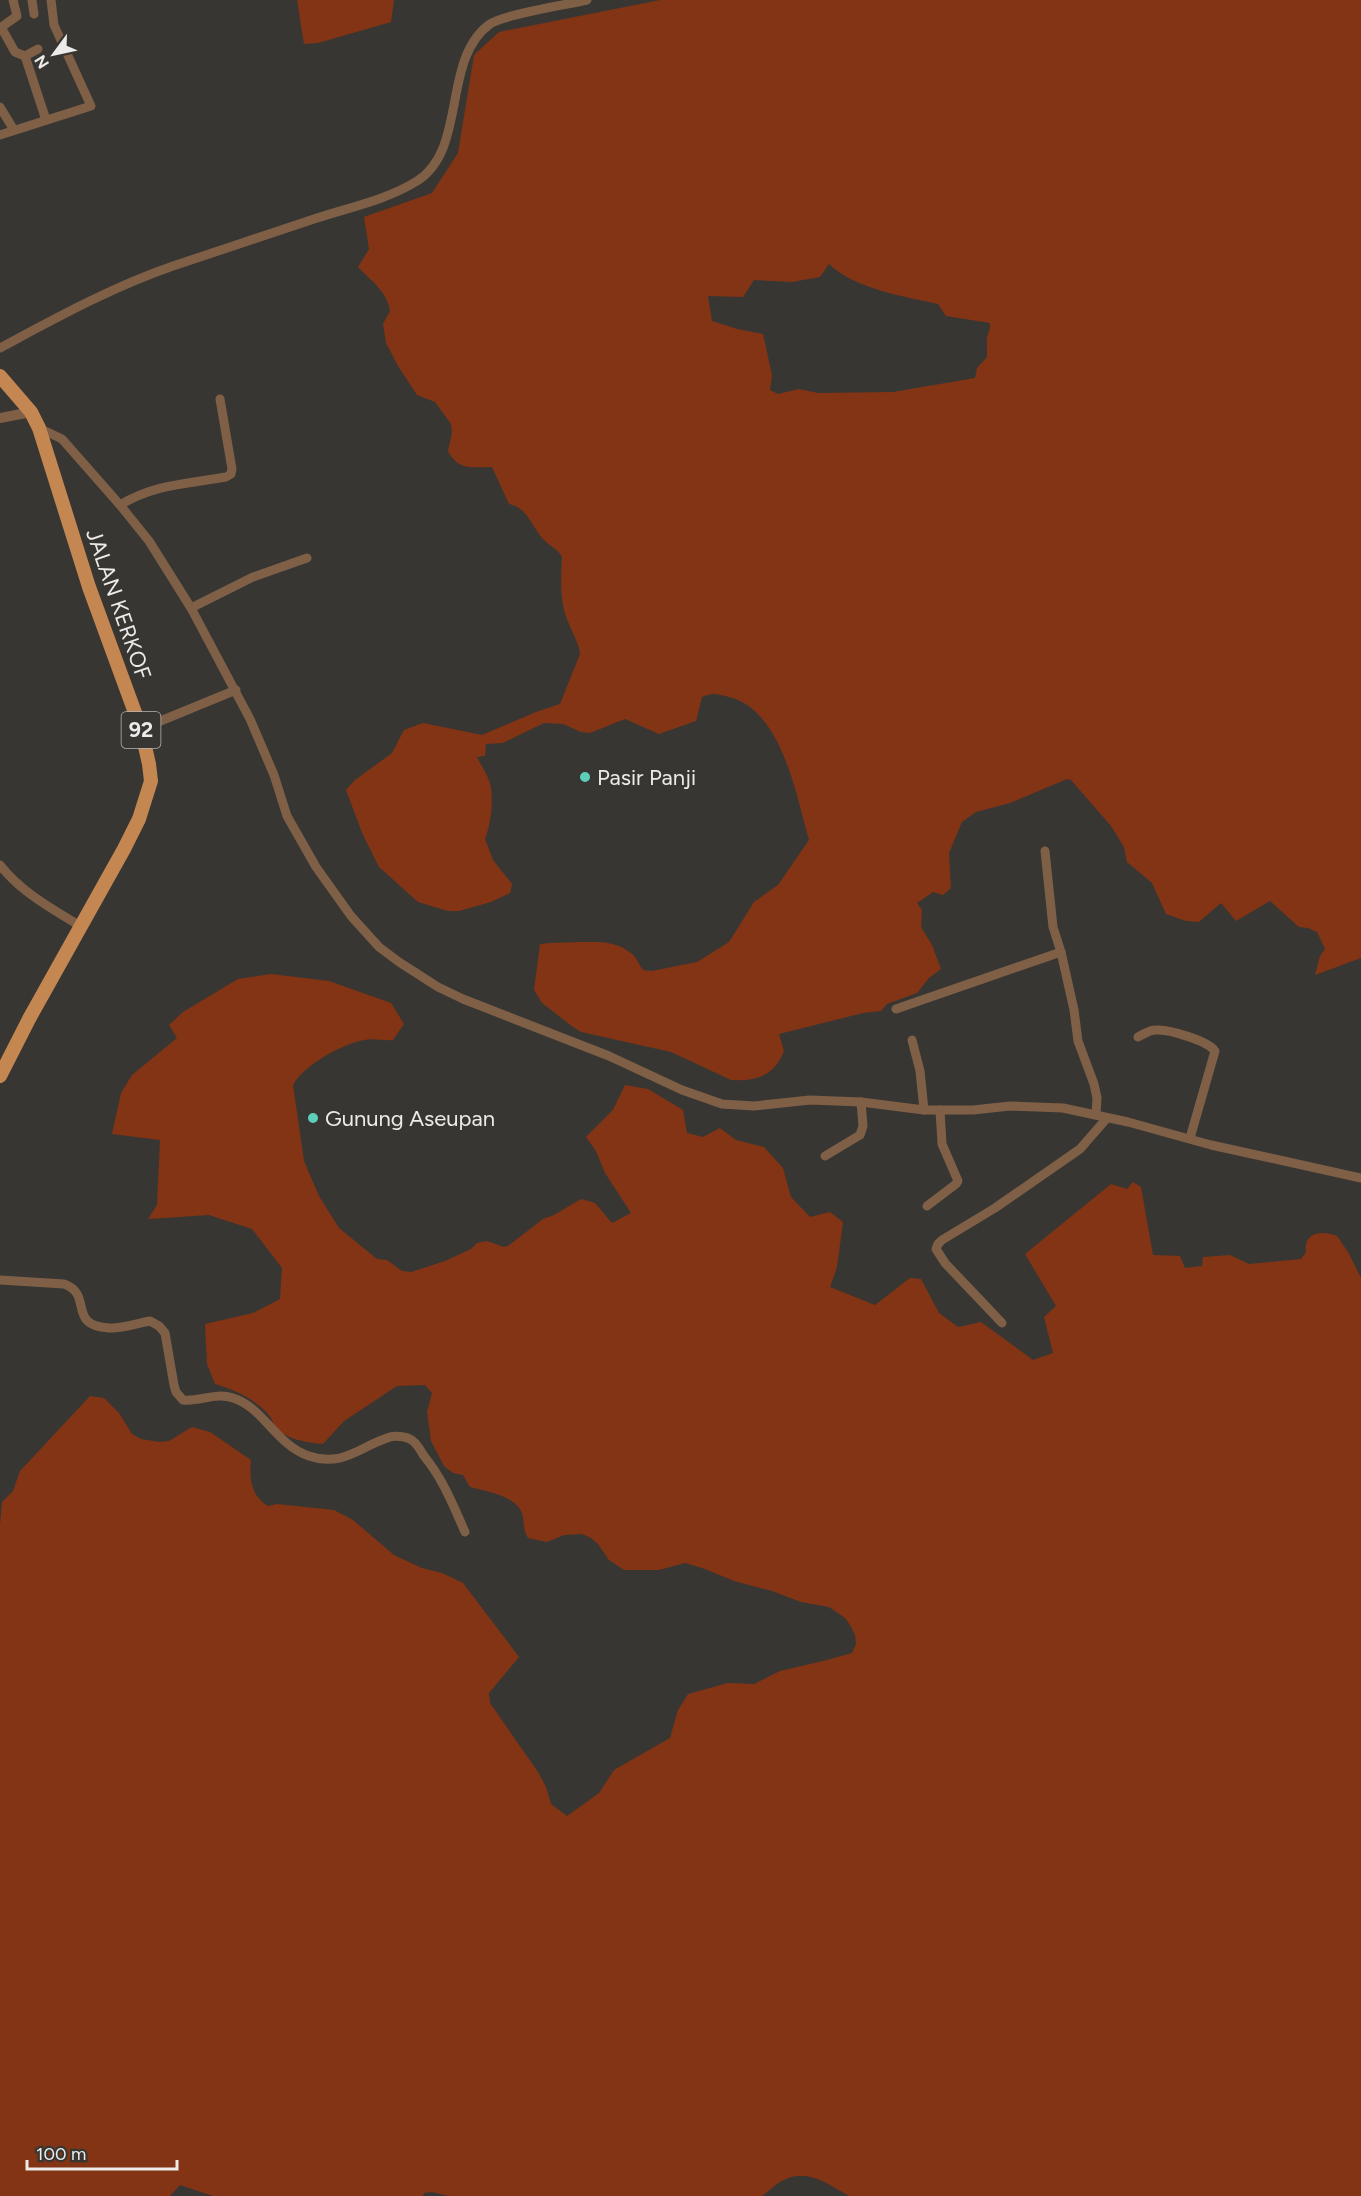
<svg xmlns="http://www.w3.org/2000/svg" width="1361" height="2196" viewBox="0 0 1361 2196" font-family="Figtree,sans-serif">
	<rect width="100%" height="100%" fill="#383632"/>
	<!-- green -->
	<g fill="#833414" fill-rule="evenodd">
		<polygon points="297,0 394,0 391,22 318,43 304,44"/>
		<path d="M660 0H1361V958L1315 975 1320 956 1325 949 1317 932 1308 928 1299 927 1270 901 1236 921 1221 903 1199 922 1186 921 1166 914 1152 883 1127 862 1124 847 1111 826 1071 780 1067 779 1010 803 976 812 962 822 949 853 951 888 943 895 933 892 917 903 922 910 921 927 932 945 941 969 929 978 917 993 887 1004 881 1011 863 1013 779 1034 784 1051C775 1075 756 1082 731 1080L671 1052 581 1032 573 1027 542 1003 534 990 540 944C554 942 565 943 578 942 598 942 616 940 632 954 637 958 639 965 643 970L652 971 697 962 729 942 754 902 778 885 809 840C796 795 782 710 729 697 718 694 712 692 702 697L696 721 659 734 625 719 590 733 581 732 563 724 544 723 503 743 486 744 485 756 477 757C481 765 487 774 490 783 494 800 491 823 485 839L493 860 512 884 510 893 491 902 459 911H448L418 902 379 867 363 835 346 790 355 780 392 753 404 730 423 723 482 735 536 712 560 704 580 654C580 644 567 623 564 610 560 593 561 574 562 557 558 549 551 547 545 541 532 529 529 508 509 504L492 467C473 467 458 471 448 451L452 433 451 424 435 402 417 395 398 366 386 343 383 324 390 311C387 291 371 281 358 267L369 249 364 217 432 193 458 153 474 55 499 32ZM829 264C855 289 903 296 938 304L946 316 990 323V328L987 337V357L977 368 975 378 893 392 818 393 799 389 778 394 770 390 772 375 763 334 737 329 712 321 708 296 743 297 754 280 792 282 820 277Z"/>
		<path d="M271 974 329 981 391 1003 404 1024 393 1040C383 1041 374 1038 364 1040 342 1044 304 1065 293 1085L304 1161 319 1196 339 1228 377 1259 387 1260 402 1271 411 1272 445 1261 471 1249 477 1243 487 1241 504 1247 508 1246 543 1219 554 1215 581 1199 595 1203 612 1223 631 1213 605 1173 596 1151 586 1137 613 1110 625 1085 648 1089 683 1110 687 1133 703 1137 720 1128 736 1140 764 1147 783 1168 791 1197 810 1217 830 1212 843 1222 837 1267 830 1287 875 1305 910 1278 921 1279 939 1313 958 1327 981 1322 1033 1360 1053 1353 1044 1317 1056 1306 1025 1254 1111 1184 1127 1189 1133 1182 1141 1187 1153 1255 1180 1256 1185 1268 1202 1266 1203 1257 1230 1255 1249 1264 1301 1259 1306 1252C1303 1232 1322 1230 1337 1236L1348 1252 1361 1278V2196H849C829 2185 809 2169 786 2179 777 2182 769 2191 762 2196H449L432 2192 424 2193 423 2196H213L180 2185 170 2196H0V1525L2 1502 13 1491 20 1471 90 1396 104 1398 119 1413 132 1434 141 1439 160 1442 169 1441 192 1427 210 1432 251 1460C249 1478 251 1496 268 1506L277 1504 334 1510 353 1520 394 1555 422 1568 442 1573 463 1583 519 1657 489 1693 490 1703 538 1772 546 1787 551 1804 567 1816 599 1793 614 1770 670 1738 678 1710 688 1694 728 1683 754 1684 780 1671 827 1660 852 1653 856 1644 855 1635 850 1625 845 1618 829 1607 801 1602 772 1591 734 1581 705 1569 685 1563 659 1570H624L609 1560 598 1544 591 1538 582 1534 564 1535 547 1542 528 1538C522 1528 525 1520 521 1511 513 1495 485 1491 470 1487L463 1475 453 1473 444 1466 431 1441 427 1412 432 1393 425 1385 397 1386 344 1421 323 1444C308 1443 285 1439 275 1427 273 1424 273 1421 271 1418 259 1401 234 1389 215 1384L207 1364 205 1324 253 1313 280 1299 282 1268 252 1229 209 1215 148 1219 157 1205 160 1140 112 1134 121 1093 132 1075 177 1038 169 1025 183 1012 238 979Z"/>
	</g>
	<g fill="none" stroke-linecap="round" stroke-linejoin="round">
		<!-- minor -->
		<g stroke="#7f6047" stroke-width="9">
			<polyline points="32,0 34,14"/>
			<polyline points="1,27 15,52 25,56"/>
			<polyline points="0,28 17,16 13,0"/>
			<polyline points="38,49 25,56 46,120"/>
			<polyline points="0,107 14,130"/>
			<polyline points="0,135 91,106 54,25 51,0"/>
			<path d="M0 348C56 318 112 287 173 266 219 251 265 235 311 220 346 208 385 201 417 181 468 149 441 59 490 24 505 14 566 5 587 0"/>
			<polyline points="39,428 62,439 120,505 149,541 191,608 250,719 274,775 287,816 316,867 351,916 379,947 399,962 438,987 463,999 609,1056 682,1090 722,1104 754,1106 810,1100 861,1102 924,1110 973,1110 1010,1106 1063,1108 1128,1122 1211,1145 1361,1178"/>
			<path d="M120 505C155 484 187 484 226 477L231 474 232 469 220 399"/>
			<polyline points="191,608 253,577 307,558"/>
			<polyline points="141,729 236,690"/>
			<polyline points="1045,851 1053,927 1061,952 1074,1010 1078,1041 1094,1084 1097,1098 1096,1114"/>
			<path d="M0 865C21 892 52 909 82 927"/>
			<polyline points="896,1009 1061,952"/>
			<path d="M1138 1037C1144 1034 1149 1030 1156 1030 1169 1029 1208 1041 1215 1051L1190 1138"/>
			<polyline points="912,1040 920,1071 924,1110"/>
			<polyline points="825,1156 860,1135 863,1126 861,1102"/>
			<polyline points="927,1206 956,1184 958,1181 942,1144 940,1110"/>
			<path d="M0 1280 64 1284C94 1295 66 1325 109 1328 121 1329 138 1323 150 1321L159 1326 165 1333 174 1385 176 1392 183 1400C200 1402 215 1392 233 1398 263 1407 276 1445 309 1456 342 1467 358 1448 387 1438 394 1435 407 1436 413 1441 417 1444 421 1451 424 1456 443 1479 453 1505 465 1532"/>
			<polyline points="1002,1323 945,1263 936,1249 938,1244 942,1240 995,1208 1080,1149 1107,1118"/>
		</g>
		<!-- tertiary -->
		<polyline stroke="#7f6047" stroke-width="10" points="0,418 31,412"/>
		<!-- primary -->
		<polyline stroke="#c58751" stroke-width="14" points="0,376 31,412 39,428 89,587 141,729 149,764 151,781 139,819 124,849 29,1019 0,1076"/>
	</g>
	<!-- markers -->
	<g fill="#5cceba" stroke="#383632" stroke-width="2">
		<circle cx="585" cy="777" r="6"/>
		<circle cx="313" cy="1118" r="6"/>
	</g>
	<g text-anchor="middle" stroke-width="5" stroke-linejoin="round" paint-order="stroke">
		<!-- shield labels -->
		<rect fill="#383632" stroke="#b7b5b2" stroke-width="1.5" x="121.5" y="712" width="39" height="36" rx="4.5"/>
		<g font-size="21" font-weight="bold" fill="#edebe9">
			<text x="141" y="737">92</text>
		</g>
		<!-- street labels -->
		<g font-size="22" fill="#edebe9" stroke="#383632">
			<text transform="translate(119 604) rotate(71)" y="8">JALAN KERKOF</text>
		</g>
		<!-- poi labels -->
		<g font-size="22" fill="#edebe9" stroke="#383632" text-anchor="start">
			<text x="597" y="785">Pasir Panji</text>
			<text x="325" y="1126">Gunung Aseupan</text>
		</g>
	</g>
	<!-- north arrow -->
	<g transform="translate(54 54) rotate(237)" stroke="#383632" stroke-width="4.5" paint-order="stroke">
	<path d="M0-4.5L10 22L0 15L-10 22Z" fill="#edebe9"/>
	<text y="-9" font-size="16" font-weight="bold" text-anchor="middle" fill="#edebe9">N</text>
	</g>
	<!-- scale -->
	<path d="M27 2160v9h150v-9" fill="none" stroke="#edebe9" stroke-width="3"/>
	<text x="36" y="2160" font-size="18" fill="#edebe9" stroke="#383632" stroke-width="4.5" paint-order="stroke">100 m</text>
</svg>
